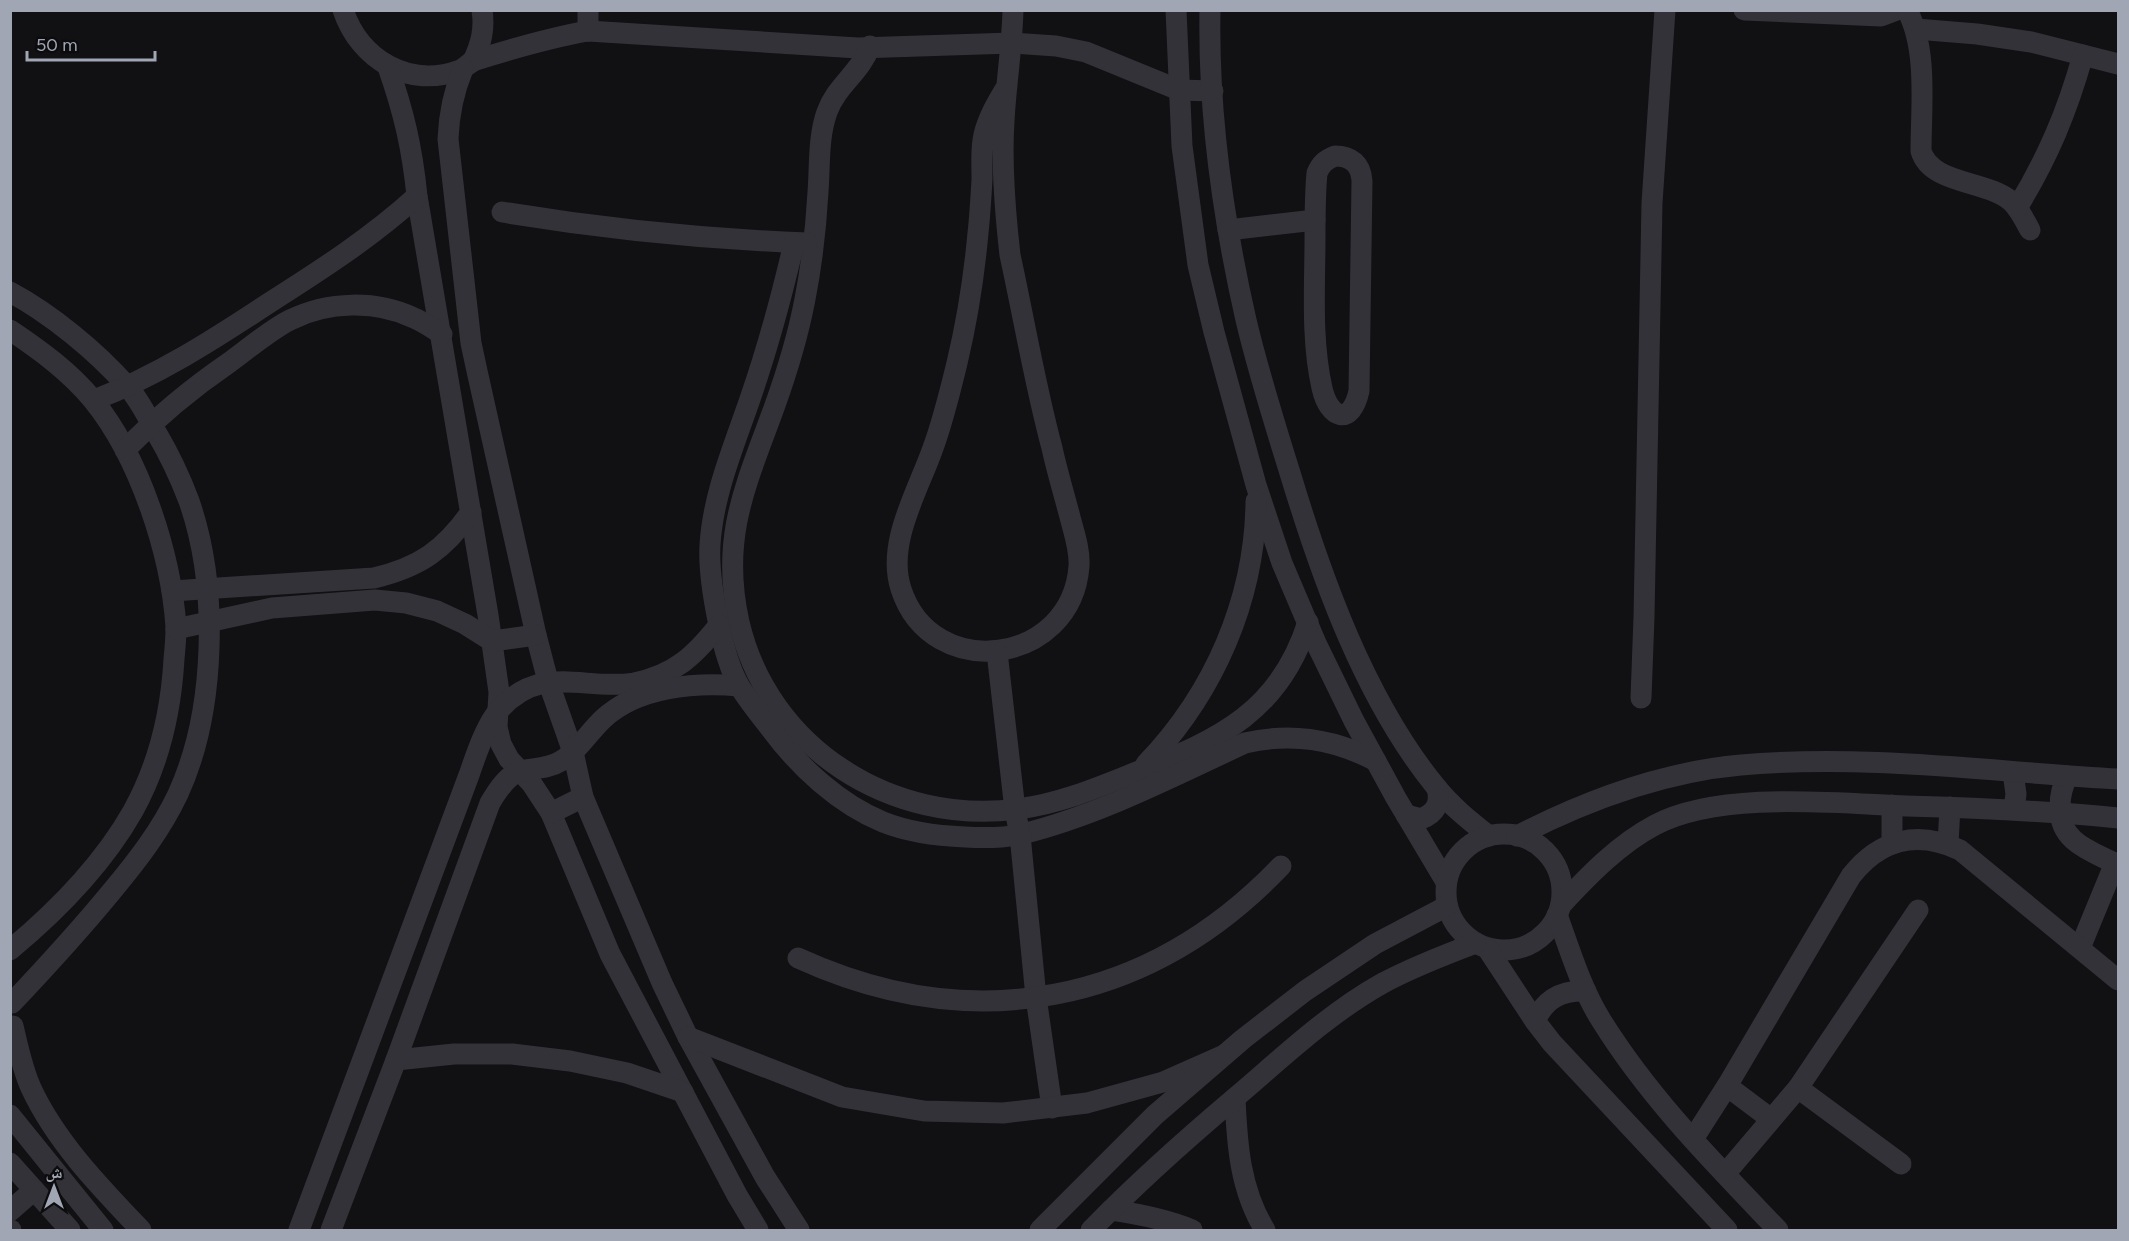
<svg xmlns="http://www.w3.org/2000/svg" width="2129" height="1241" viewBox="0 0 2129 1241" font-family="Figtree,'Noto Naskh Arabic',sans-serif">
	<rect width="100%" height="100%" fill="#111113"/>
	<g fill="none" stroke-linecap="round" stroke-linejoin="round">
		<!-- minor -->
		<g stroke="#323238" stroke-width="21">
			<path d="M343 10C360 60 409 89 460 70 465 68 468 64 472 62 477 59 483 58 489 56 522 46 554 37 588 31L858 48 1012 43 1056 46 1086 52 1179 90 1213 91"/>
			<polyline points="1176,10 1182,146 1198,265 1214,332 1256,485 1282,563 1316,643 1354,721 1396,798 1446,882"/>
			<path d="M1210 10C1208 114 1223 219 1246 320 1258 371 1274 422 1290 473 1322 579 1365 700 1436 787 1451 806 1470 821 1489 836"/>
			<polyline points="1744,10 1881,16 1897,10"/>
			<path d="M1907 10C1928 49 1921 108 1921 151 1931 185 1988 180 2012 202 2020 210 2025 221 2030 230"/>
			<polyline points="1916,29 1977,34 2031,42 2118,64"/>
			<polyline points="588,31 588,10"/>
			<path d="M870 46C861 72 836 86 827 112 818 137 820 166 818 192 816 228 812 263 805 299 798 336 787 372 774 408 746 485 720 537 739 622 768 748 892 826 1018 809 1062 803 1099 787 1139 771 1220 739 1280 711 1308 622"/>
			<path d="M473 61C481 44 485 29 482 10"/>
			<path d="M388 67C404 113 412 147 417 196L488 615 499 692 497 727 501 744 509 759 532 784 551 813 610 954 737 1195 758 1230"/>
			<path d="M463 69C453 93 449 114 448 139L471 343 477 371 536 635 548 681 573 752 583 797 662 983 688 1037 765 1177 799 1230"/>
			<path d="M1007 86C997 103 986 120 983 140 981 153 982 166 982 179 981 197 980 215 978 233 974 277 967 321 957 363 950 392 943 421 933 448 918 491 886 543 901 589 932 684 1072 665 1079 566 1080 549 1074 533 1070 517 1064 494 1057 471 1052 448 1035 385 1024 319 1010 255 1005 211 1001 166 1004 121 1006 84 1012 48 1013 10"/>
			<path d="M1335 156C1351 156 1361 164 1362 181L1359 391C1351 427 1329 419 1322 388 1311 339 1315 287 1315 237 1315 216 1315 194 1317 173 1321 164 1325 160 1335 156Z"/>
			<path d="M2017 208C2048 157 2067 112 2083 55"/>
			<path d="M502 212C604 229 705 239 807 243"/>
			<polyline points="1228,230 1315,220"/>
			<path d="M794 243C782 295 768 347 750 399 734 446 713 494 710 545 708 579 722 658 740 687 749 702 761 716 771 729 799 767 839 804 883 822 908 832 938 836 965 837 983 838 1005 838 1022 834 1099 815 1174 776 1245 743 1292 732 1334 739 1376 761"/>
			<path d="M10 292C51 314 96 351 127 386 139 399 147 416 156 432 169 454 180 477 189 501 219 587 216 711 178 794 161 830 137 861 112 891 80 930 47 966 12 1003"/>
			<path d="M10 330C40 350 70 372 93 400 140 458 171 554 176 627 176 638 175 649 174 659 171 712 159 764 133 811 103 864 57 911 10 950"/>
			<path d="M94 400C157 376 213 340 269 303 321 270 372 237 417 196"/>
			<path d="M125 450C157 417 192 388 230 362 248 349 270 330 290 320 328 301 376 300 414 318 424 322 433 329 442 334"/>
			<path d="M172 591 374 578C420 567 444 550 471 512"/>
			<polyline points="176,629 272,608 375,600 406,603 437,611 465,624 492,641 536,635"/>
			<polyline points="997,652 1015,810 1020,835 1036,997 1052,1108"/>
			<polyline points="1641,698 1644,617 1652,203 1665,10"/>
			<path d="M1146 764C1214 693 1255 600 1256 501"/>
			<polyline points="2013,772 2016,794 2014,809"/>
			<path d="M2068 776C2062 786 2060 796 2060 807 2059 843 2092 851 2118 865"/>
			<polyline points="1892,805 1892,844"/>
			<polyline points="551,813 583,797"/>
			<path d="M1406 815 1421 819C1436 813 1441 803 1437 788"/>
			<circle cx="1504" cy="892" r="58"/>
			<path d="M1517 836C1587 800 1662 772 1741 765 1867 754 1993 772 2118 779"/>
			<polyline points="1948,844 1950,807"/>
			<path d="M1562 904C1589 875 1619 844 1655 825 1719 791 1834 803 1906 806 1977 808 2048 811 2118 818"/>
			<path d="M1557 915C1570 950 1581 988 1601 1020 1650 1099 1715 1164 1778 1230"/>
			<polyline points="1487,948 1535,1021 1552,1043 1727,1230"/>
			<polyline points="2080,948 2115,863"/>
			<path d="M798 958C973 1038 1148 1005 1281 866"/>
			<path d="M1535 1021C1545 999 1561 990 1586 991"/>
			<path d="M13 1026C18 1047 22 1068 31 1088 56 1142 101 1188 141 1230"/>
			<polyline points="688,1037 842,1097 924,1111 1003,1113 1087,1103 1163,1082 1224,1055"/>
			<polyline points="396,1060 454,1054 512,1054 570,1061 627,1073 683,1092"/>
			<polyline points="1727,1086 1771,1119"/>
			<polyline points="1798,1088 1901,1164"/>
			<path d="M1235 1098C1237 1144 1240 1190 1265 1230"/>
			<polyline points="10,1115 103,1230"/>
			<path d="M1693 1139 1727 1086 1851 876C1880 839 1918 830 1960 850L2118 980"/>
			<polyline points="10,1163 70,1230"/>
			<polyline points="1725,1174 1798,1088 1918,910"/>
			<path d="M1111 1210C1139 1214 1166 1219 1192 1230"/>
			<polyline points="10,1211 34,1190"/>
			<polyline points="10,1230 11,1230"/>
			<path d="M299 1230 469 775C476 755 486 724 500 709 542 663 584 691 634 683 675 675 695 655 719 625"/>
			<path d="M331 1230 396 1060 490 803C497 791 507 775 521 771 535 768 548 769 561 761 578 751 589 732 603 719 637 687 695 682 739 686"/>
			<polyline points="1040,1230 1155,1115 1243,1039 1305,991 1375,944 1447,906"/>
			<path d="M1091 1230C1137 1183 1185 1140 1236 1097 1282 1058 1329 1013 1383 983 1413 967 1444 955 1476 943"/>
		</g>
	</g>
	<!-- border -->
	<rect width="2129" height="1241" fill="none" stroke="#a1a6b5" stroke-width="24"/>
	<!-- north arrow -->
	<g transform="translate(54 1187)" stroke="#0c0c0e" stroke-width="4.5" paint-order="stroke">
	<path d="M0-4.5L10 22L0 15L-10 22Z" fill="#a1a6b5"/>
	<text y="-9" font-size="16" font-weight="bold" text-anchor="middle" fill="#a1a6b5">ش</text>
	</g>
	<!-- scale -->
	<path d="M27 51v9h128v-9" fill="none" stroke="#a1a6b5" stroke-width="3"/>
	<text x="36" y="51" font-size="18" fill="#a1a6b5" stroke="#0c0c0e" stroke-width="4.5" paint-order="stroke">50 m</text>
</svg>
